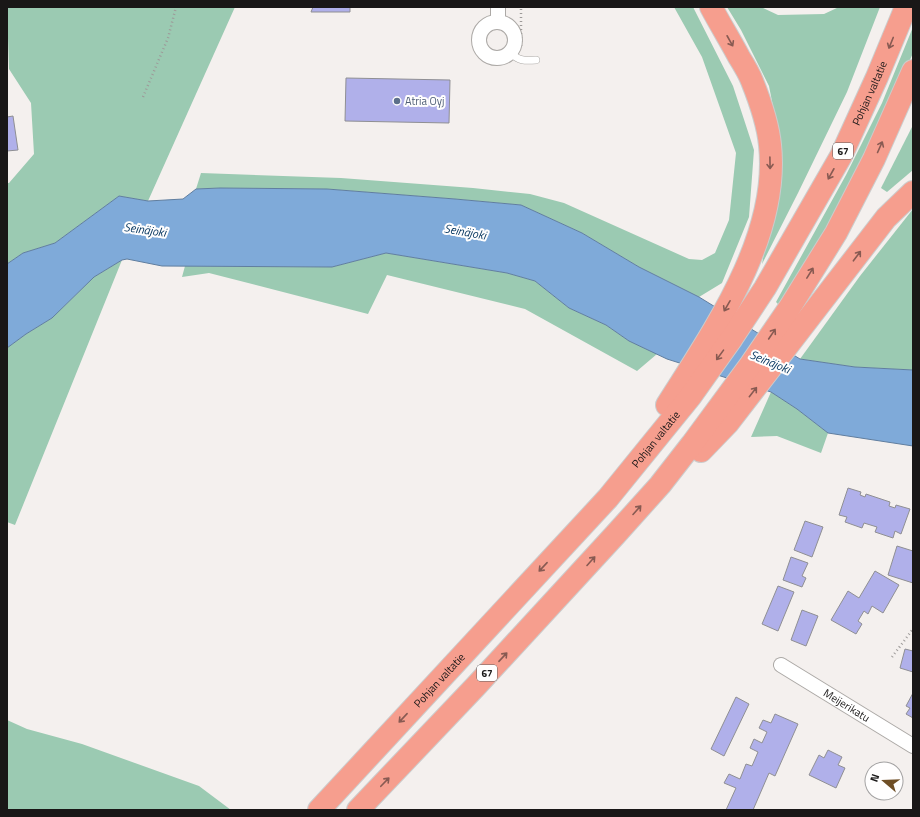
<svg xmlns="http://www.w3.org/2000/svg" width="920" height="817" viewBox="0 0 920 817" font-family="'Titillium Web',sans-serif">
	<rect width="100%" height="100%" fill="#f4f0ee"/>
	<!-- green -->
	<g fill="#9bcab2">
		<polygon points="7,7 235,7 148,201 119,196 55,243 23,253 7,264 7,183 9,183 34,154 31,103 9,69"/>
		<polygon points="674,7 693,7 733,86 754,150 749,217 722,283 699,297 639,267 582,233 521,205 455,199 327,189 220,188 196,189 201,173 341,178 473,188 530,194 564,203 689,259 702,260 715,253 729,220 736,153 702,57"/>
		<polygon points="727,7 761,7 778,15 824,14 839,7 880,7 847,92 798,193 762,264 782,152 769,86 741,30"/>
		<polygon points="913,27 913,53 871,148 836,215 779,305 776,302 846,175 882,103"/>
		<polygon points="913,125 913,170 887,192 881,188"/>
		<polygon points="913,209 913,370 855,367 800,359 860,276"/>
		<polygon points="386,253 507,273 535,281 569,308 606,325 629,341 657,354 637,371 525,309 387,275 368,314 209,273 182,277 185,266 332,267"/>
		<polygon points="122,260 15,525 7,522 7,348 26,334 52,318 94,277"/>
		<polygon points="771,392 797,409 828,433 821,453 777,436 751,437"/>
		<polygon points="7,720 27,729 82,744 199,786 231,810 7,810"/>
	</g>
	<!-- water -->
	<polygon fill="#7faad9" stroke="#607e9f" points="220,188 327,189 455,199 521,205 582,233 639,267 699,297 800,359 855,367 913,370 913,446 828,433 797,409 771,392 667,359 629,341 606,325 569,308 535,281 507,273 386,253 332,267 162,266 127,259 122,260 94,277 52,318 26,334 7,348 7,264 23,253 55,243 119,196 148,201 183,199 196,189"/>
	<!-- building -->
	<g fill="#b0b0ea" stroke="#8f8f93">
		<polygon points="313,7 350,7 350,12 311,12"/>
		<polygon points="346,78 450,80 449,123 345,121"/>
		<polygon points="13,116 18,150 7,151 7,117"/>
		<polygon points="848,488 861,492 860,495 865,497 866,494 890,502 889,506 895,508 896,505 910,509 901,534 895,531 893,538 875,532 877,527 864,523 862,528 845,522 847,517 839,515"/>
		<polygon points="805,521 823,527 812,557 794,550"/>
		<polygon points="897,546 913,551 913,583 888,575"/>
		<polygon points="791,557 808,563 802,576 806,578 802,587 783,580"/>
		<polygon points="875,571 899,585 883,613 872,606 868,614 864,611 858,621 862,624 856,634 831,620 848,591 859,598"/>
		<polygon points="778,586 794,592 778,631 762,624"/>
		<polygon points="802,610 818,616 806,646 791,640"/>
		<polygon points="905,649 913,651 913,672 900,668"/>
		<polygon points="913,693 913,718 906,714 910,708 906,706"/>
		<polygon points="736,697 749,704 724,756 711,749"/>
		<polygon points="775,714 798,724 775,776 769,773 753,810 726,810 736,788 724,783 729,774 740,779 746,764 752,766 758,752 750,748 754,739 762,743 767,732 759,728 763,720 771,723"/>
		<polygon points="828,750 842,757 838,765 845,768 836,788 809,775 819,755 824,758"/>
	</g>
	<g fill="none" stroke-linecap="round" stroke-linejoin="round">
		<!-- service casing -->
		<g stroke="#aca9a6" stroke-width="8">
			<path id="service" d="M510 52C518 61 525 61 536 60"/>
		</g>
		<!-- minor casing -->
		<g stroke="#aca9a6" stroke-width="16">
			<g id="minor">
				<polyline points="498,22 498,7"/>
				<circle cx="497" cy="40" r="18"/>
				<path id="s1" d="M781 665 913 746"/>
			</g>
		</g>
		<!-- trunk casing -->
		<g stroke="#ccc" stroke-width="24">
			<g id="trunk">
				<path d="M667 405C713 332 780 237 770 145 768 124 760 101 752 81 749 73 744 65 739 57 730 40 720 24 711 7"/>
				<polyline points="701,451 728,423 886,218 913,192"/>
				<path id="s2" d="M319 810 608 498 690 397 732 338 765 288 841 156 877 77 906 7"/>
				<polyline points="358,810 476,686 615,535 660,485 692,444 751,364 790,307 836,233 874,159 913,71"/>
			</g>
		</g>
		<!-- path -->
		<g stroke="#9d9a99" stroke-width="2.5" stroke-dasharray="1 3" stroke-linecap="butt">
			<polyline points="521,46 521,7"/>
			<polyline points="143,97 168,38 176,7"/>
			<polyline points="892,657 913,629"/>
		</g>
		<!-- service -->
		<use href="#service" stroke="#fff" stroke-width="7"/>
		<!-- minor -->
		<use href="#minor" stroke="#fff" stroke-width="14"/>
		<!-- trunk -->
		<use href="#trunk" stroke="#f69e8e" stroke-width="22"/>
	</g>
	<!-- one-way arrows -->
	<defs><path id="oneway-shaft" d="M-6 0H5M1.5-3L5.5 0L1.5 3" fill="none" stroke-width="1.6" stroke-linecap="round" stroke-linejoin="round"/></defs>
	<g stroke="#885a52">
		<use href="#oneway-shaft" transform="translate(730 41) rotate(61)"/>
		<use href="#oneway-shaft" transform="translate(891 43) rotate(112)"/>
		<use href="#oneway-shaft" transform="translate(880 147) rotate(-66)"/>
		<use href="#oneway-shaft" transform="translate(770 163) rotate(89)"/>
		<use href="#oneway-shaft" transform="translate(831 174) rotate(119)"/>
		<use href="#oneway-shaft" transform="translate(857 256) rotate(-53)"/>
		<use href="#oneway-shaft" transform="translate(810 273) rotate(-58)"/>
		<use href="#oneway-shaft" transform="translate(727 306) rotate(120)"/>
		<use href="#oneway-shaft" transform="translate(772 334) rotate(-56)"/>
		<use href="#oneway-shaft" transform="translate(720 355) rotate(126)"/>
		<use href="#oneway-shaft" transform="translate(753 392) rotate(-52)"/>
		<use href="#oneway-shaft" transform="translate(637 510) rotate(-48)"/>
		<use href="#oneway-shaft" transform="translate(591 561) rotate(-48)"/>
		<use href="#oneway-shaft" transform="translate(543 567) rotate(133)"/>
		<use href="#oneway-shaft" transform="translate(503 657) rotate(-47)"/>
		<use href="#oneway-shaft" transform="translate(403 718) rotate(133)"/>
		<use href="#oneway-shaft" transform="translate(385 782) rotate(-46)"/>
	</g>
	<!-- markers -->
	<circle fill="#5c6f8a" stroke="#fffefe" stroke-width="1.5" cx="397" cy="101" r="4"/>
	<g text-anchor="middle" stroke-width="4" stroke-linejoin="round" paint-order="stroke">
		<!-- shield labels -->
		<g fill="#fffefe" stroke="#5e5c5c" stroke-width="1">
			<rect x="833" y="143" width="20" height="16" rx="3"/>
			<rect x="477" y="665" width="20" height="16" rx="3"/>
		</g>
		<g font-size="10" font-weight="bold" fill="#191717">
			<text x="843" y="155">67</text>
			<text x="487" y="677">67</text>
		</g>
		<!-- street labels -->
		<g font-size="11" fill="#191717" stroke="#fffefe">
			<text dy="4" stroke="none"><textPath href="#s2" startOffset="909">Pohjan valtatie</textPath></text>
			<text dy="4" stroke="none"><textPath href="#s2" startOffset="501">Pohjan valtatie</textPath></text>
			<text dy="4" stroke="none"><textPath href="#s2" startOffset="177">Pohjan valtatie</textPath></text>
			<text dy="4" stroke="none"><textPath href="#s1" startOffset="77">Meijerikatu</textPath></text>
		</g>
		<!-- service labels -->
		<g font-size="11" fill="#4e5e75" stroke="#fffefe" text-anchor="start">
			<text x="405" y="105">Atria Oyj</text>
		</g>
		<!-- water labels -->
		<g font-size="12" font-style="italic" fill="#02335d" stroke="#fffefe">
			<text transform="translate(145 230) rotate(8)" y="4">Seinäjoki</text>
			<text transform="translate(465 232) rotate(10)" y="4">Seinäjoki</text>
			<text transform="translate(770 362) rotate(22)" y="4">Seinäjoki</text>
		</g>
	</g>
	<!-- border -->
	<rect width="920" height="817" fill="none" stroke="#191717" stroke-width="16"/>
	<!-- north arrow -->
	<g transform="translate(884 781) rotate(289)"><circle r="19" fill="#fffefe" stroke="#a3a2a2"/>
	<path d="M0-3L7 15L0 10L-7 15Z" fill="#6f4e25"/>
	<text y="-6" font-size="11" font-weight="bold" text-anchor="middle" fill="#191717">N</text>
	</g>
</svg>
